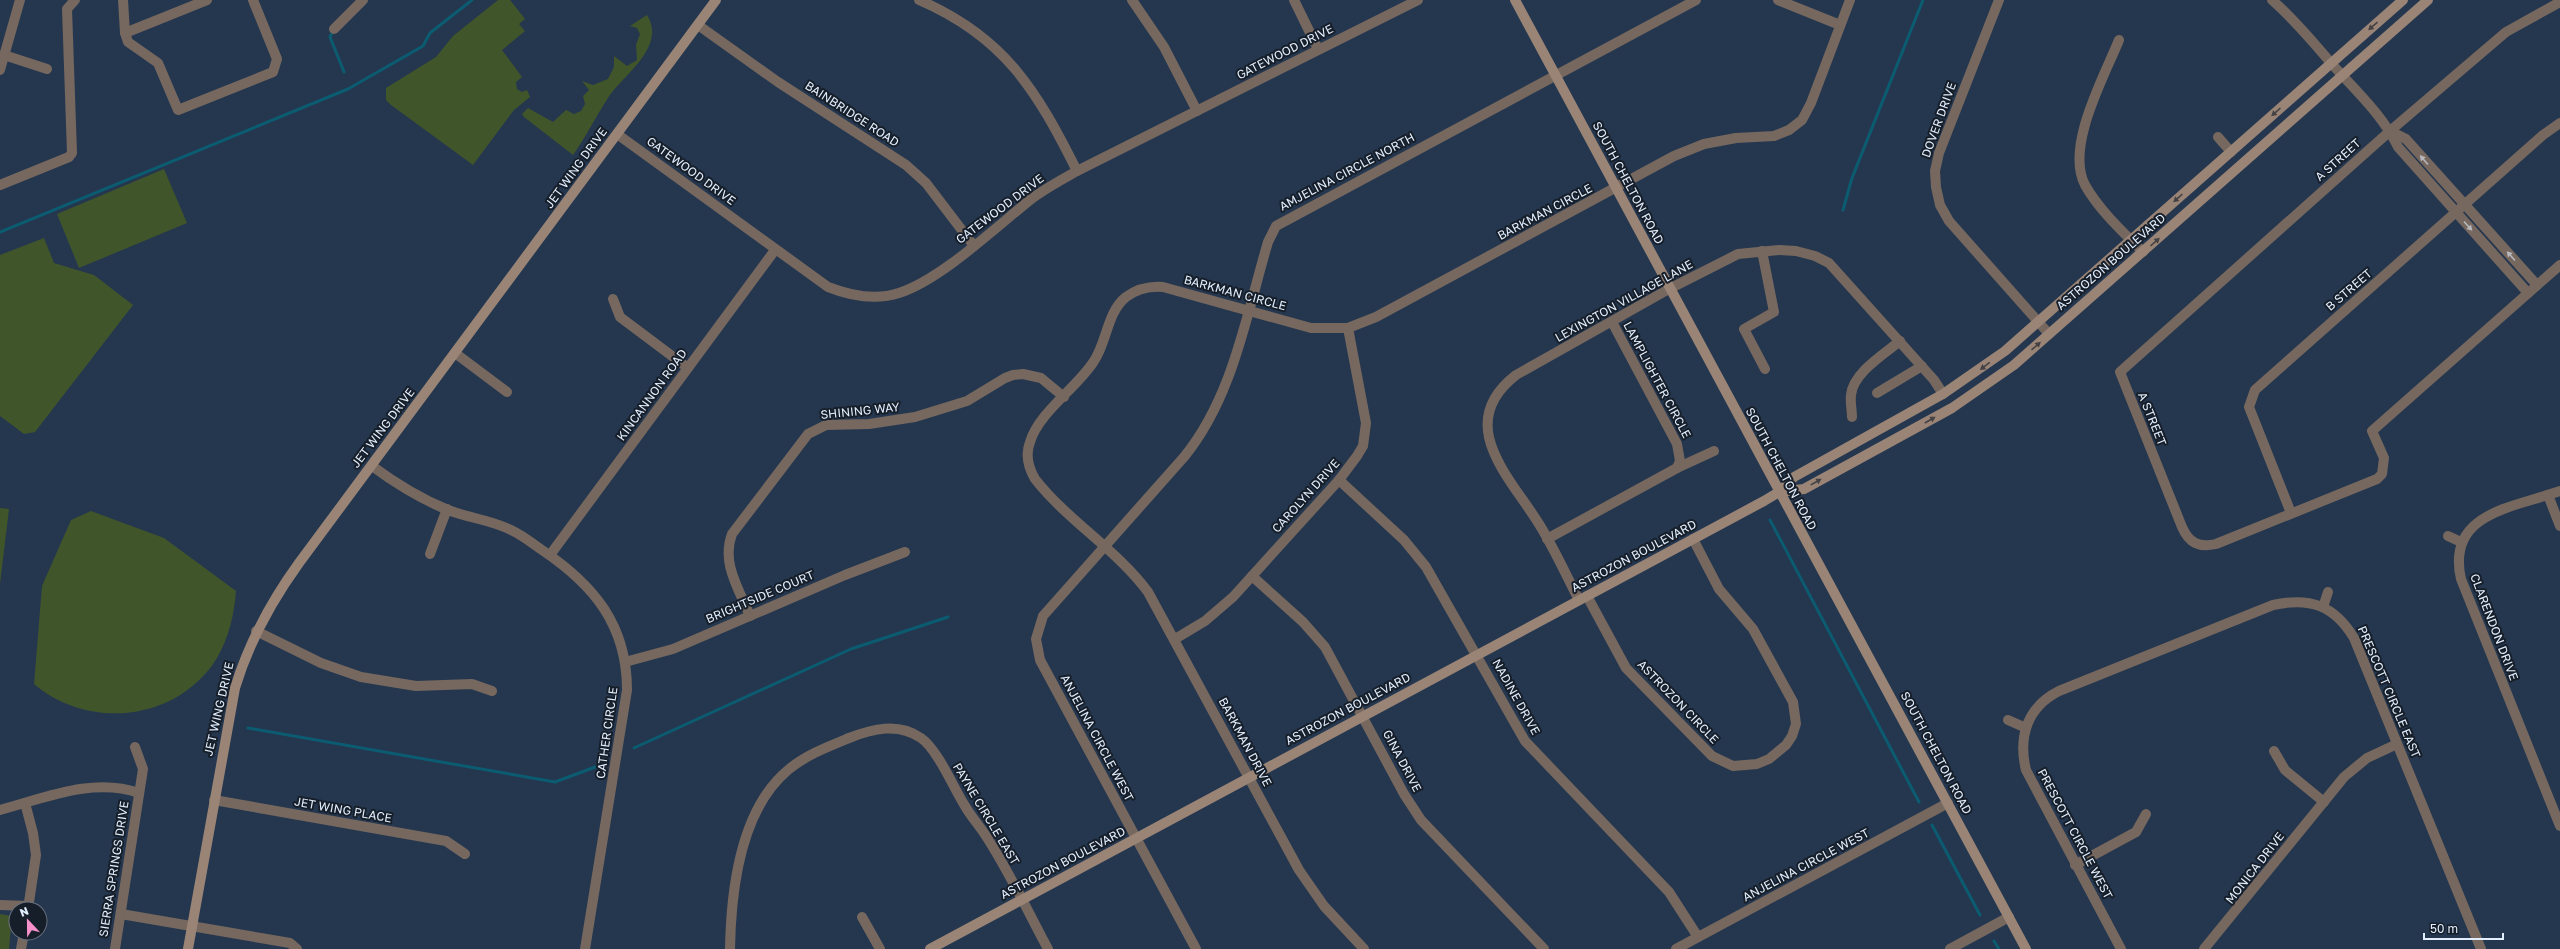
<svg xmlns="http://www.w3.org/2000/svg" width="2560" height="949" viewBox="0 0 2560 949" font-family="'Golos Text',sans-serif">
	<rect width="100%" height="100%" fill="#25374f"/>
	<!-- green -->
	<g fill="#41552a">
		<polygon points="498,0 510,0 525,19 519,24 525,31 502,50 522,77 516,82 517,89 522,92 527,90 530,97 514,110 473,165 391,105 386,100 386,88 436,57 453,36"/>
		<path d="M647 15C667 47 623 75 608 98 596 116 586 137 573 155L524 117 522 114 528 108 553 122 566 110 574 114 581 111 585 104 583 96 589 90 582 81 593 85 608 79 614 67V56L627 66 637 60 636 45 640 34 637 28 630 26Z"/>
		<polygon points="164,169 187,223 79,268 57,214"/>
		<polygon points="44,238 54,263 94,275 133,305 35,432 24,434 0,416 0,255"/>
		<polygon points="0,508 9,509 0,584"/>
		<path d="M91 511 164 538 236 591C234 615 229 637 217 658 178 721 89 731 34 684L42 586 71 520Z"/>
		<polygon points="0,914 12,916 9,949 0,949"/>
	</g>
	<g fill="none" stroke-linecap="round" stroke-linejoin="round">
		<!-- stream -->
		<g stroke="#0b5c71" stroke-width="3">
			<polyline points="333,31 330,37 344,72"/>
			<polyline points="1843,210 1852,178 1923,0"/>
			<polyline points="0,232 348,89 423,46 430,33 472,0"/>
			<polyline points="1770,520 1919,802"/>
			<polyline points="248,728 555,782 598,766"/>
			<polyline points="634,748 851,649 948,617"/>
			<polyline points="1932,825 1980,915"/>
			<polyline points="1994,941 1999,949"/>
		</g>
		<!-- minor -->
		<g stroke="#76685f" stroke-width="10">
			<polyline points="123,0 125,33 128,42 158,63 178,110 273,72 277,59 253,0"/>
			<path d="M919 0C1005 37 1037 91 1077 171"/>
			<polyline points="1132,0 1164,47 1197,111"/>
			<polyline points="1294,0 1318,49"/>
			<polyline points="1778,0 1840,25"/>
			<polyline points="1999,0 1939,153 1935,171 1936,187 1940,205 1949,221 2049,334"/>
			<path d="M2272 0C2294 19 2312 41 2331 63 2354 89 2383 115 2398 147L2528 293"/>
			<path d="M2560 2 2506 32 2390 131 2120 372 2182 527C2189 543 2199 548 2216 544L2377 479 2382 474 2384 458 2372 431 2560 265"/>
			<polyline points="698,25 778,82 906,165 926,183 974,246"/>
			<polyline points="334,29 363,0"/>
			<polyline points="125,33 207,0"/>
			<path d="M2119 40C2104 77 2065 147 2085 185 2099 210 2123 232 2143 252"/>
			<polyline points="4,55 47,69"/>
			<polyline points="0,70 20,0"/>
			<polyline points="2390,131 2406,139 2537,285"/>
			<path d="M617 134 828 287C851 296 875 301 899 293 940 280 995 228 1030 200 1044 189 1061 180 1077 171L1418 0"/>
			<polyline points="2218,137 2231,152"/>
			<polyline points="0,185 69,157 72,153 67,9 75,0"/>
			<polyline points="1762,251 1774,312 1744,329 1765,369"/>
			<polyline points="613,299 620,317 688,368"/>
			<polyline points="455,353 507,392"/>
			<polyline points="1877,393 1922,366"/>
			<path d="M1852 417C1852 410 1850 402 1851 395 1853 373 1884 354 1900 341"/>
			<path d="M372 466C395 483 421 499 448 510 469 518 491 520 511 530 522 535 532 543 542 550 594 585 627 625 627 690L585 949"/>
			<polyline points="1677,468 1714,451"/>
			<polyline points="1339,480 1404,540 1426,567 1525,741 1669,892 1698,937"/>
			<path d="M2560 491C2512 508 2446 513 2461 579L2560 826"/>
			<polyline points="2548,495 2560,526"/>
			<polyline points="2291,513 2249,407 2255,390 2543,135 2560,123"/>
			<polyline points="2448,536 2461,542"/>
			<polyline points="1547,539 1677,468 1680,461 1677,444 1612,322"/>
			<polyline points="430,554 447,509"/>
			<polyline points="550,555 775,250"/>
			<polyline points="1252,576 1303,622 1325,647 1404,794 1421,820 1544,949"/>
			<polyline points="1587,596 1626,668 1712,756 1733,766 1757,764 1769,759 1786,745 1792,736 1796,724 1793,702 1753,629 1719,589 1693,539"/>
			<path d="M1579 600C1566 575 1554 548 1539 524 1510 477 1453 424 1516 375L1669 289 1738 254 1779 250 1796 251 1815 256 1829 263 1934 380 1943 394"/>
			<polyline points="2323,607 2328,592"/>
			<path d="M750 616C739 589 721 563 732 534L808 434 826 425 869 424 915 417 967 401 1005 378 1013 375 1023 374 1041 378 1064 397"/>
			<polyline points="256,631 321,663 361,677 416,686 472,684 492,691"/>
			<polyline points="1175,639 1205,621 1233,597 1339,480 1357,456 1363,446 1366,423 1348,328"/>
			<polyline points="625,662 673,649 845,575 905,552"/>
			<polyline points="2008,720 2026,728"/>
			<polyline points="2274,751 2285,770 2324,802"/>
			<polyline points="214,800 446,841 465,854"/>
			<polyline points="25,803 33,833 36,855 28,909"/>
			<path d="M0 810C45 798 93 777 139 793"/>
			<polyline points="2075,865 2136,832 2146,814"/>
			<polyline points="0,905 29,906"/>
			<polyline points="121,914 290,943 297,949"/>
			<polyline points="862,917 880,949"/>
			<polyline points="21,949 24,933"/>
			<polyline points="115,949 143,769 135,747"/>
			<path d="M730 949C731 891 740 810 788 770 806 755 827 747 849 738 872 729 898 722 921 738 938 750 953 787 965 806 970 815 978 824 984 833 1008 869 1027 910 1048 949"/>
			<path d="M1196 949 1040 660 1036 639 1043 616 1184 457C1233 397 1246 316 1268 242L1276 226 1696 0"/>
			<path d="M1364 949 1324 906 1299 870 1148 592C1116 549 1068 521 1035 479 1028 467 1025 455 1030 442 1039 412 1077 388 1094 361 1107 342 1107 312 1126 297 1137 289 1150 286 1163 287L1311 328H1348L1376 317 1674 156 1704 144 1736 138 1774 136 1789 130 1802 120 1811 103 1850 0"/>
			<polyline points="1676,949 1948,803"/>
			<polyline points="1950,949 2009,917"/>
			<path d="M2121 949 2026 770C2018 737 2027 707 2059 691L2273 605C2310 597 2334 605 2354 638L2481 949"/>
			<polyline points="2204,949 2344,777 2367,758 2397,744"/>
		</g>
		<!-- secondary -->
		<g stroke="#998476" stroke-width="10">
			<polyline points="1515,0 2026,949"/>
			<polyline points="1779,492 1804,489 1952,408 2014,365 2428,0"/>
			<path d="M188 949 235 688C249 642 270 603 299 563L716 0"/>
			<polyline points="930,949 1764,501 1779,492 1794,477 1943,394 2005,351 2403,0"/>
		</g>
	</g>
	<!-- one-way arrows -->
	<defs><path id="oneway-solid" d="M-6-.8H1V-3.2L6.5 0L1 3.2V.8H-6Z"/></defs>
	<g fill="#444244">
		<use href="#oneway-solid" transform="translate(2373 26) rotate(139)"/>
		<use href="#oneway-solid" transform="translate(2276 112) rotate(138)"/>
		<use href="#oneway-solid" transform="translate(2178 198) rotate(138)"/>
		<use href="#oneway-solid" transform="translate(2155 242) rotate(-42)"/>
		<use href="#oneway-solid" transform="translate(2036 346) rotate(-41)"/>
		<use href="#oneway-solid" transform="translate(1985 366) rotate(143)"/>
		<use href="#oneway-solid" transform="translate(1930 420) rotate(-30)"/>
		<use href="#oneway-solid" transform="translate(1816 482) rotate(-29)"/>
	</g>
	<g fill="#b7b8be">
		<use href="#oneway-solid" transform="translate(2424 160) rotate(-131)"/>
		<use href="#oneway-solid" transform="translate(2468 226) rotate(48)"/>
		<use href="#oneway-solid" transform="translate(2511 256) rotate(-132)"/>
	</g>
	<g text-anchor="middle" stroke-width="4" stroke-linejoin="round" paint-order="stroke">
		<!-- street labels -->
		<g font-size="12" fill="#e2eefd" stroke="#161e29">
			<text transform="translate(1285 52) rotate(-27)" y="4">GATEWOOD DRIVE</text>
			<text transform="translate(852 114) rotate(33)" y="4">BAINBRIDGE ROAD</text>
			<text transform="translate(1939 120) rotate(-70)" y="4">DOVER DRIVE</text>
			<text transform="translate(2338 160) rotate(-42)" y="4">A STREET</text>
			<text transform="translate(576 168) rotate(-54)" y="4">JET WING DRIVE</text>
			<text transform="translate(691 171) rotate(36)" y="4">GATEWOOD DRIVE</text>
			<text transform="translate(1347 172) rotate(-28)" y="4">AMJELINA CIRCLE NORTH</text>
			<text transform="translate(1628 183) rotate(62)" y="4">SOUTH CHELTON ROAD</text>
			<text transform="translate(1000 209) rotate(-37)" y="4">GATEWOOD DRIVE</text>
			<text transform="translate(1545 212) rotate(-28)" y="4">BARKMAN CIRCLE</text>
			<text transform="translate(2111 262) rotate(-41)" y="4">ASTROZON BOULEVARD</text>
			<text transform="translate(2349 290) rotate(-41)" y="4">B STREET</text>
			<text transform="translate(1235 293) rotate(15)" y="4">BARKMAN CIRCLE</text>
			<text transform="translate(1624 301) rotate(-29)" y="4">LEXINGTON VILLAGE LANE</text>
			<text transform="translate(1657 380) rotate(62)" y="4">LAMPLIGHTER CIRCLE</text>
			<text transform="translate(652 395) rotate(-54)" y="4">KINCANNON ROAD</text>
			<text transform="translate(860 411) rotate(-6)" y="4">SHINING WAY</text>
			<text transform="translate(2152 419) rotate(68)" y="4">A STREET</text>
			<text transform="translate(383 428) rotate(-53)" y="4">JET WING DRIVE</text>
			<text transform="translate(1781 469) rotate(62)" y="4">SOUTH CHELTON ROAD</text>
			<text transform="translate(1306 496) rotate(-48)" y="4">CAROLYN DRIVE</text>
			<text transform="translate(1634 556) rotate(-28)" y="4">ASTROZON BOULEVARD</text>
			<text transform="translate(760 597) rotate(-23)" y="4">BRIGHTSIDE COURT</text>
			<text transform="translate(2494 627) rotate(69)" y="4">CLARENDON DRIVE</text>
			<text transform="translate(2389 692) rotate(67)" y="4">PRESCOTT CIRCLE EAST</text>
			<text transform="translate(1516 697) rotate(61)" y="4">NADINE DRIVE</text>
			<text transform="translate(1678 702) rotate(46)" y="4">ASTROZON CIRCLE</text>
			<text transform="translate(219 709) rotate(-77)" y="4">JET WING DRIVE</text>
			<text transform="translate(1348 709) rotate(-28)" y="4">ASTROZON BOULEVARD</text>
			<text transform="translate(607 733) rotate(-82)" y="4">CATHER CIRCLE</text>
			<text transform="translate(1097 738) rotate(62)" y="4">ANJELINA CIRCLE WEST</text>
			<text transform="translate(1245 742) rotate(62)" y="4">BARKMAN DRIVE</text>
			<text transform="translate(1936 753) rotate(62)" y="4">SOUTH CHELTON ROAD</text>
			<text transform="translate(1402 761) rotate(62)" y="4">GINA DRIVE</text>
			<text transform="translate(343 810) rotate(10)" y="4">JET WING PLACE</text>
			<text transform="translate(986 814) rotate(59)" y="4">PAYNE CIRCLE EAST</text>
			<text transform="translate(2075 834) rotate(62)" y="4">PRESCOTT CIRCLE WEST</text>
			<text transform="translate(1063 863) rotate(-28)" y="4">ASTROZON BOULEVARD</text>
			<text transform="translate(1806 865) rotate(-28)" y="4">ANJELINA CIRCLE WEST</text>
			<text transform="translate(2255 868) rotate(-52)" y="4">MONICA DRIVE</text>
			<text transform="translate(114 869) rotate(-81)" y="4">SIERRA SPRINGS DRIVE</text>
		</g>
	</g>
	<!-- north arrow -->
	<g transform="translate(28 921) rotate(338)"><circle r="19" fill="#161e29" stroke="#68717e"/>
	<path d="M0-3L7 15L0 10L-7 15Z" fill="#f890cb"/>
	<text y="-6" font-size="11" font-weight="bold" text-anchor="middle" fill="#e2eefd">N</text>
	</g>
	<!-- scale -->
	<path d="M2424 933v6h79v-6" fill="none" stroke="#e2eefd" stroke-width="2"/>
	<text x="2430" y="933" font-size="12" fill="#e2eefd" stroke="#161e29" stroke-width="3" paint-order="stroke">50 m</text>
</svg>
